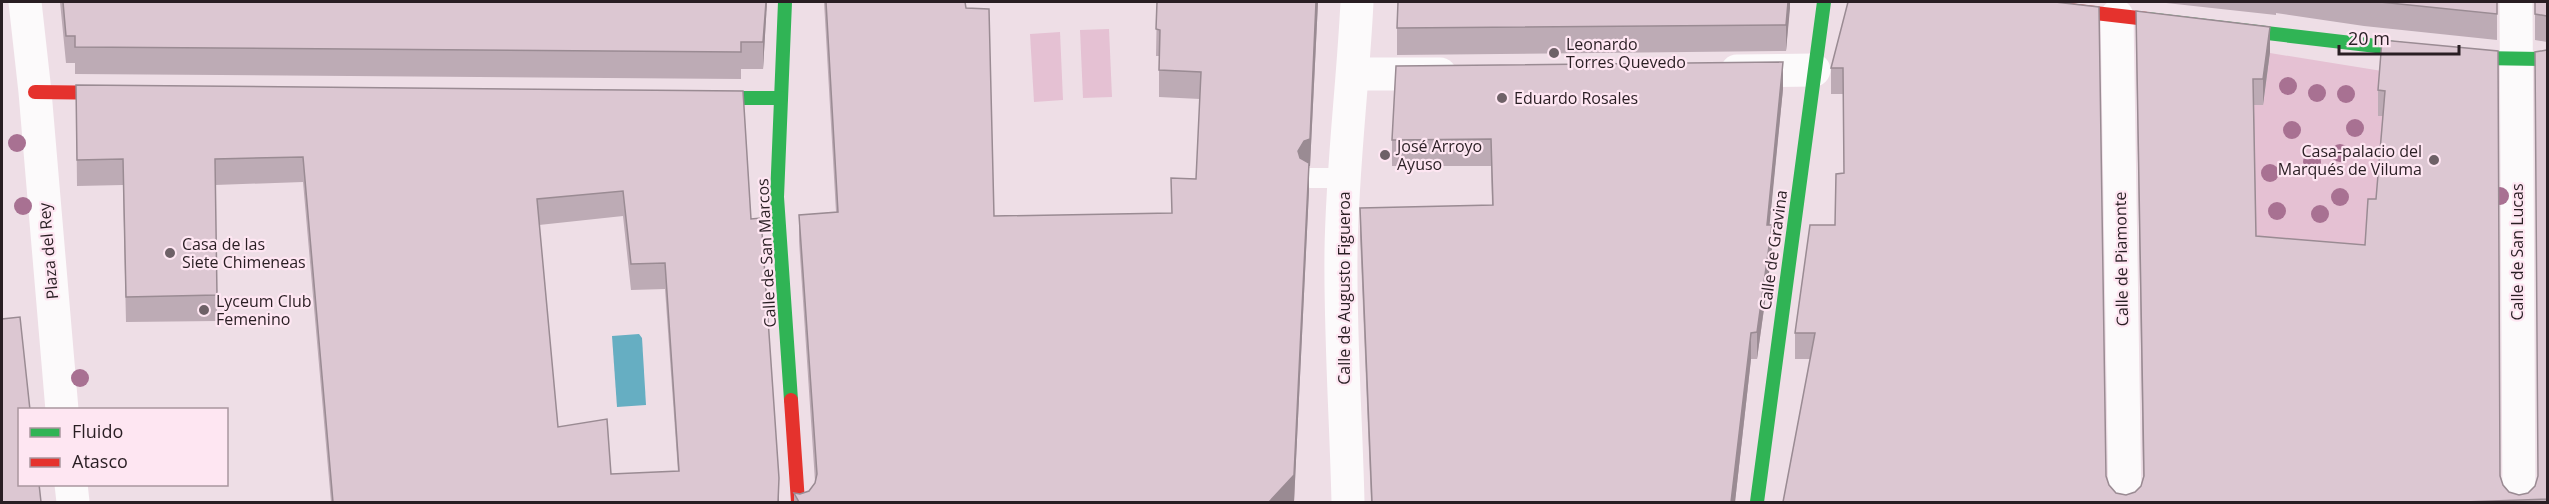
<svg xmlns="http://www.w3.org/2000/svg" width="2549" height="504" viewBox="0 0 2549 504" font-family="'Open Sans',sans-serif">
	<rect width="100%" height="100%" fill="#eedee6"/>
	<!-- green -->
	<g fill="#e5c1d3">
		<polygon points="1109,29 1112,97 1083,98 1080,30"/>
		<polygon points="1060,32 1063,100 1034,102 1030,34"/>
		<path d="M2270 53 2382 71C2387 138 2381 205 2365 270L2249 261 2226 104 2263 105Z"/>
	</g>
	<!-- water -->
	<polygon fill="#66aec2" points="639,334 642,338 646,405 617,407 612,336"/>
	<g fill="none" stroke-linecap="round" stroke-linejoin="round">
		<!-- lane -->
		<polyline stroke="#fcfafb" stroke-width="20" points="1310,178 1344,178"/>
		<!-- street -->
		<g stroke="#fcfafb" stroke-width="33">
			<polyline points="25,2 35,92 62,410"/>
			<polyline points="2516,2 2519,502"/>
			<polyline points="2117,16 2125,502"/>
			<polyline points="1737,71 1814,70"/>
			<polyline points="1353,74 1440,74"/>
			<polyline points="71,484 73,502"/>
			<path d="M1348 502C1346 419 1340 335 1341 252 1342 168 1353 85 1357 2"/>
		</g>
		<!-- fast -->
		<g stroke="#30b455" stroke-width="14">
			<polyline points="785,2 777,197 791,400"/>
			<polyline points="2147,19 2479,58 2548,59"/>
			<polyline points="700,98 781,98"/>
			<polyline points="1757,502 1824,2"/>
		</g>
		<!-- jam -->
		<g stroke="#e5322d" stroke-width="14">
			<polyline points="1999,2 2147,19"/>
			<polyline points="35,92 120,93"/>
			<polyline points="791,400 798,502"/>
		</g>
	</g>
	<!-- trees -->
	<g fill="#a87192">
		<circle cx="2288" cy="86" r="9"/>
		<circle cx="2317" cy="93" r="9"/>
		<circle cx="2346" cy="94" r="9"/>
		<circle cx="2355" cy="128" r="9"/>
		<circle cx="2292" cy="130" r="9"/>
		<circle cx="17" cy="143" r="9"/>
		<circle cx="2340" cy="153" r="9"/>
		<circle cx="2312" cy="162" r="9"/>
		<circle cx="2270" cy="173" r="9"/>
		<circle cx="2500" cy="196" r="9"/>
		<circle cx="2340" cy="197" r="9"/>
		<circle cx="23" cy="206" r="9"/>
		<circle cx="2277" cy="211" r="9"/>
		<circle cx="2320" cy="214" r="9"/>
		<circle cx="80" cy="378" r="9"/>
	</g>
	<!-- wall -->
	<g fill="#bdabb5" fill-rule="evenodd">
		<polygon points="60,2 767,2 763,69 741,69 741,79 75,74 75,63 66,63"/>
		<polygon points="824,2 965,2 994,216 1172,213 1171,178 1196,179 1200,99 1159,97 1159,56 1156,56 1157,2 1318,2 1310,166 1309,166 1309,190 1294,502 794,502 794,493 800,494 809,491 815,483 815,481 799,241 799,215 836,212"/>
		<polygon points="1790,2 1786,51 1397,55 1397,28"/>
		<polygon points="1848,2 2106,476 2109,485 2116,493 2126,495 2135,492 2141,486 2143,477 2136,37 2270,52 2263,105 2254,105 2256,236 2365,245 2376,199 2383,116 2378,116 2378,90 2382,40 2503,485 2509,492 2519,495 2528,493 2535,486 2538,477 2547,50 2547,502 1783,502 1810,359 1795,359 1795,333 1835,225 1844,173 1843,94 1831,94 1831,68"/>
		<polygon points="2157,2 2497,2 2497,40 2364,26 2276,13 2276,15"/>
		<polygon points="2535,2 2547,2 2547,42 2535,40"/>
		<path d="M76 85 743 91 751 219 779 502H331L303 182 215 185 217 321 126 322 123 185 77 186ZM623 216 631 290 665 289 678 472 611 474 558 427 539 225Z"/>
		<polygon points="1783,89 1769,225 1772,251 1757,359 1751,359 1735,502 1371,502 1360,235 1360,208 1492,205 1491,166 1392,166 1392,140"/>
	</g>
	<!-- shaded-wall -->
	<g fill="#9a8b93">
		<polygon points="766,2 767,2 763,69 763,42"/>
		<polygon points="1316,2 1318,2 1310,166 1309,166 1309,190 1294,502 1269,502 1304,168 1298,151"/>
		<polygon points="1788,2 1790,2 1790,8 1786,51 1786,25"/>
		<polygon points="2270,27 2270,52 2263,105 2263,79"/>
		<polygon points="1783,62 1783,89 1767,251 1767,225"/>
		<polygon points="1772,225 1772,251 1757,359 1757,332"/>
		<polygon points="1751,333 1751,359 1735,502 1731,502"/>
		<polygon points="779,478 779,502 778,502"/>
	</g>
	<!-- building -->
	<g fill="#dcc7d2" stroke="#9a8b93" stroke-width="1.5" fill-rule="evenodd">
		<polygon points="63,2 766,2 763,42 741,42 741,52 75,47 75,36 66,36"/>
		<polygon points="826,2 965,2 966,8 989,9 994,216 1172,213 1171,178 1196,179 1201,72 1159,70 1160,30 1156,29 1157,2 1316,2 1310,139 1304,141 1298,151 1300,158 1309,163 1294,475 1269,502 799,502 794,493 800,494 809,491 815,483 817,474 799,215 838,212"/>
		<polygon points="1398,2 1788,2 1786,25 1397,28"/>
		<polygon points="1848,2 2055,2 2099,7 2106,476 2109,485 2116,493 2126,495 2135,492 2141,486 2144,476 2136,11 2270,27 2263,79 2253,79 2256,236 2365,245 2368,199 2376,199 2385,91 2378,90 2382,40 2498,51 2500,476 2503,485 2509,492 2519,495 2528,493 2535,486 2538,476 2535,52 2547,50 2547,499 2464,502 1783,502 1815,333 1795,333 1810,225 1835,225 1836,174 1844,173 1843,68 1831,68"/>
		<polygon points="2380,2 2497,2 2497,14"/>
		<polygon points="2535,2 2547,2 2547,16 2535,14"/>
		<polygon points="1783,62 1767,225 1772,225 1757,332 1751,333 1731,502 1372,502 1360,208 1493,205 1491,139 1392,140 1396,66"/>
		<path d="M76 85 743 91 751 219 761 218 779 478 778 502H333L303 157 215 159 217 295 126 297 123 159 77 160ZM623 191 631 264 665 263 679 471 611 474 607 419 558 427 537 199Z"/>
		<polygon points="20,317 30,410 20,410 20,484 39,484 41,502 2,502 2,319"/>
	</g>
	<!-- markers -->
	<g fill="#6e6167" stroke="#fee6f2" stroke-width="2">
		<circle cx="1554" cy="53" r="6"/>
		<circle cx="1502" cy="98" r="6"/>
		<circle cx="1385" cy="155" r="6"/>
		<circle cx="2434" cy="160" r="6"/>
		<circle cx="170" cy="253" r="6"/>
		<circle cx="204" cy="310" r="6"/>
	</g>
	<g text-anchor="middle" stroke-width="4.5" stroke-linejoin="round" paint-order="stroke">
		<!-- poi labels -->
		<g font-size="16" fill="#291e23" stroke="#fee6f2" text-anchor="start">
			<text x="1566" y="50">Leonardo<tspan x="1566" dy="18">Torres Quevedo</tspan></text>
			<text x="1514" y="104">Eduardo Rosales</text>
			<text x="1397" y="152">José Arroyo<tspan x="1397" dy="18">Ayuso</tspan></text>
			<text x="2422" y="157" text-anchor="end">Casa-palacio del<tspan x="2422" dy="18">Marqués de Viluma</tspan></text>
			<text x="182" y="250">Casa de las<tspan x="182" dy="18">Siete Chimeneas</tspan></text>
			<text x="216" y="307">Lyceum Club<tspan x="216" dy="18">Femenino</tspan></text>
		</g>
		<!-- street labels -->
		<g font-size="16" fill="#291e23" stroke="#fee6f2">
			<text transform="translate(1773 250) rotate(-82)" y="6">Calle de Gravina</text>
			<text transform="translate(48 251) rotate(-95)" y="6">Plaza del Rey</text>
			<text transform="translate(2517 252) rotate(-90)" y="6">Calle de San Lucas</text>
			<text transform="translate(766 253) rotate(-93)" y="6">Calle de San Marcos</text>
			<text transform="translate(2121 259) rotate(-91)" y="6">Calle de Piamonte</text>
			<text transform="translate(1344 288) rotate(-90)" y="6">Calle de Augusto Figueroa</text>
		</g>
	</g>
	<!-- border -->
	<rect width="2549" height="504" fill="none" stroke="#291e23" stroke-width="6"/>
	<!-- legend -->
	<rect x="18" y="408" width="210" height="78" fill="#fee6f2" stroke="#a9969f" stroke-width="1.5"/>
	<rect x="30" y="428" width="30" height="9" fill="#30b455" stroke="#a9969f" stroke-width="1.5"/>
	<text x="72" y="438" font-size="18" fill="#291e23">Fluido</text>
	<rect x="30" y="458" width="30" height="9" fill="#e5322d" stroke="#a9969f" stroke-width="1.5"/>
	<text x="72" y="468" font-size="18" fill="#291e23">Atasco</text>
	<!-- scale -->
	<path d="M2339 45v9h120v-9" fill="none" stroke="#291e23" stroke-width="3"/>
	<text x="2348" y="45" font-size="18" fill="#291e23" stroke="#fee6f2" stroke-width="4.5" paint-order="stroke">20 m</text>
</svg>
